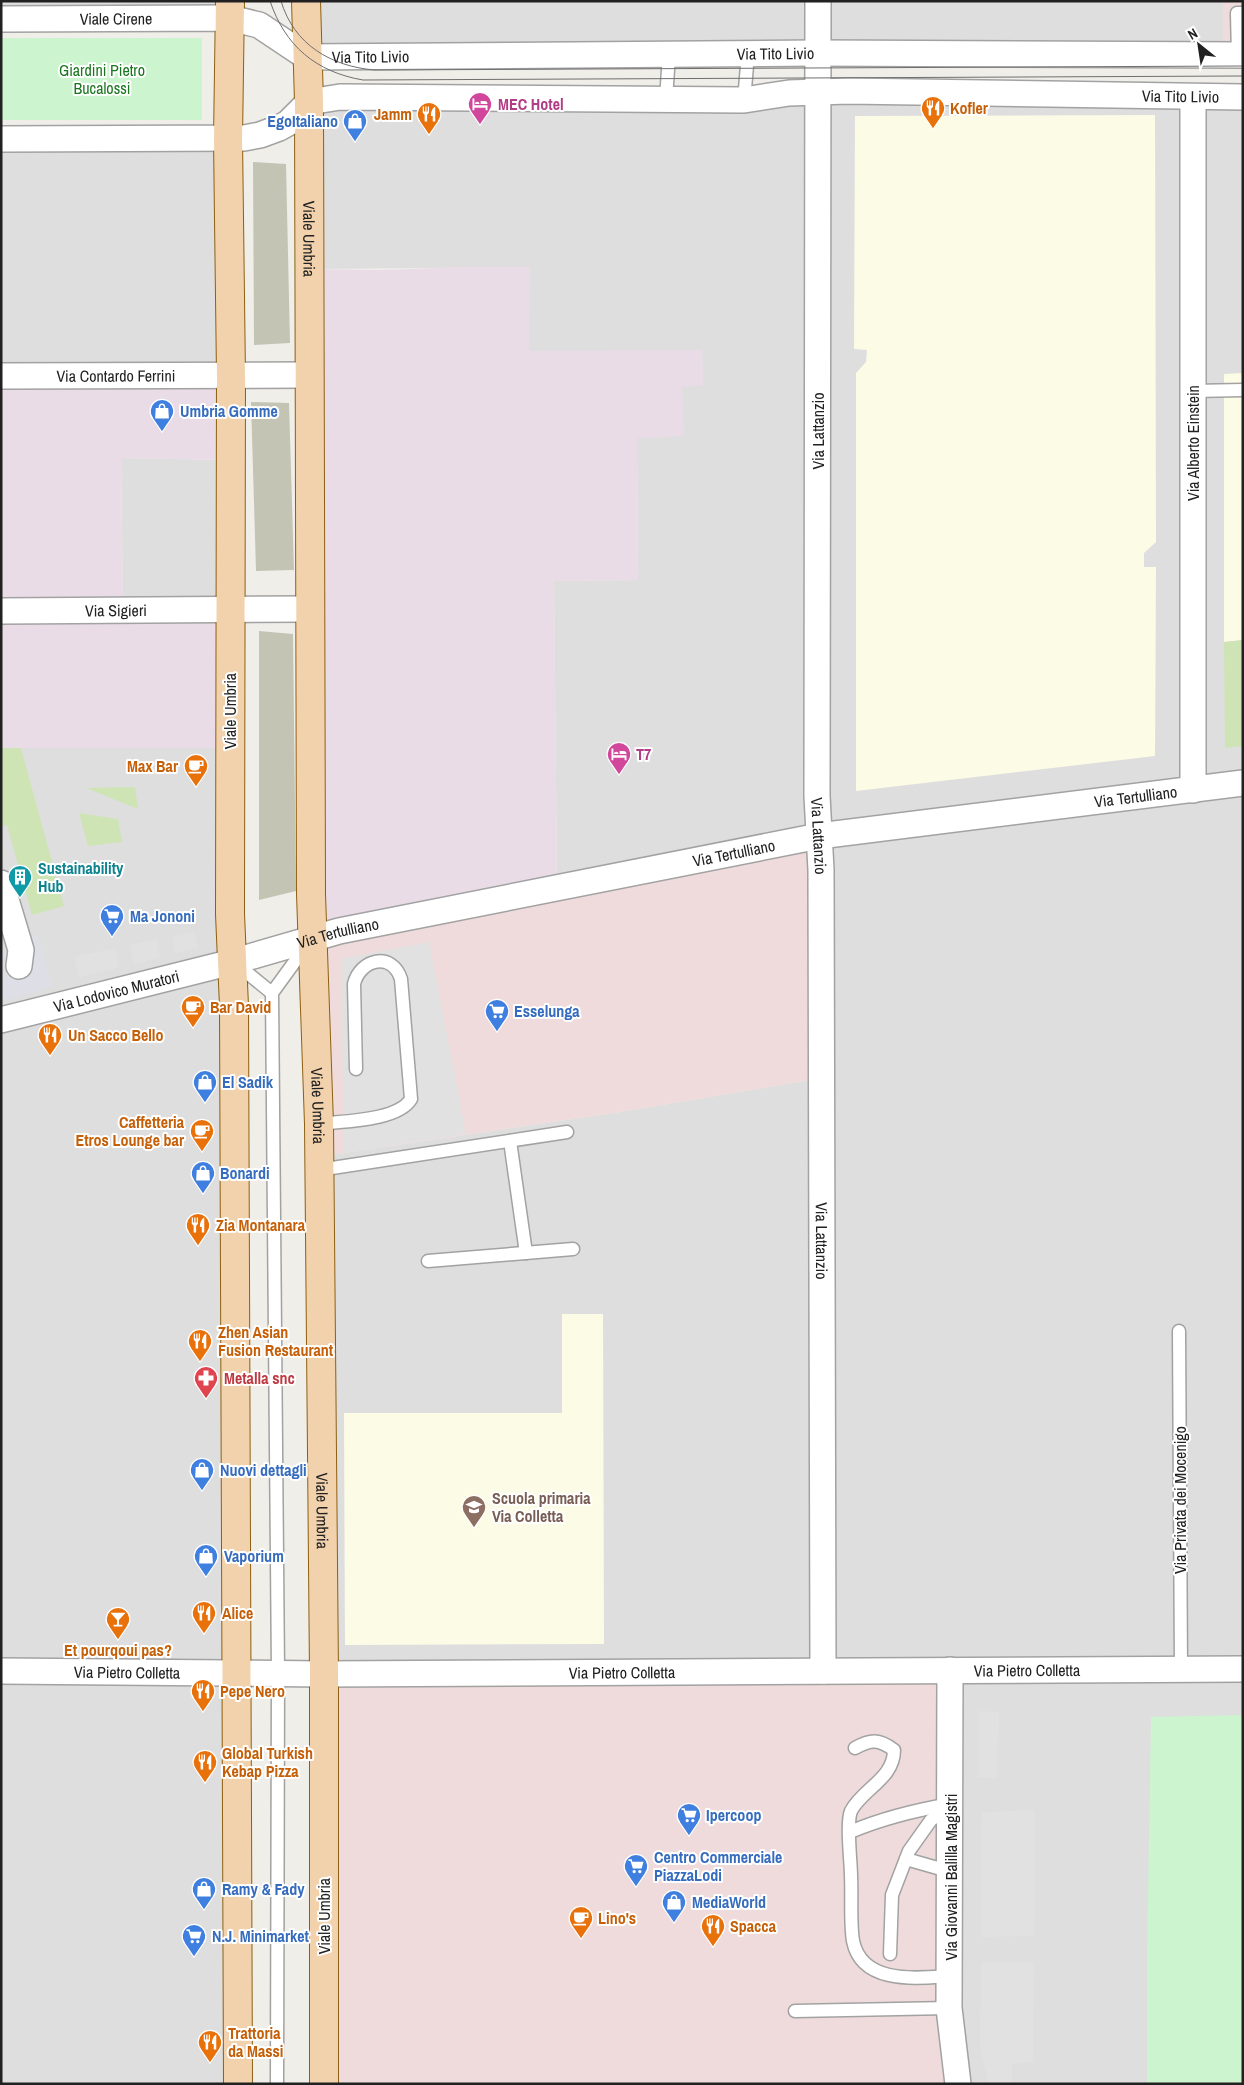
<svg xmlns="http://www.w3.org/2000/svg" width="1244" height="2085" viewBox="0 0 1244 2085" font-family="'Archivo Narrow',sans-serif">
	<rect width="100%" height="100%" fill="#f0eee9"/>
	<!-- residential -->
	<g fill="#dfdede">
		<polygon points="1,1 227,1 227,8 1,9"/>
		<polygon points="309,1 1223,1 1223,53 309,56"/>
		<polygon points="1243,100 1243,781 823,832 821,103"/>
		<polygon points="815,103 814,833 557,883 554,581 638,580 637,437 651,436 702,351 529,351 529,267 313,269 313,106"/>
		<polygon points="227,139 229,374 1,374 1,140"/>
		<polygon points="121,458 229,460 229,609 123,608"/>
		<polygon points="1,748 228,748 229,959 1,1018"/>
		<polygon points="1243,790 1243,1662 832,1663 827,843"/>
		<polygon points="227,969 227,1666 1,1667 1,1026"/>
		<polygon points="816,1079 815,1665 330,1667 323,1156 620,1112"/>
		<polygon points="944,1676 1243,1676 1243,2084 950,2084"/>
		<polygon points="229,1678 233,2084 1,2084 1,1679"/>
	</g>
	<!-- commercial -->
	<g fill="#efdbdb">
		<rect x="1223" y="1" width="20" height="52"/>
		<polygon points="811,844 816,1079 620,1112 323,1156 315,940"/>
		<polygon points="944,1676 950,2084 331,2084 331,1679"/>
	</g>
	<!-- industrial -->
	<g fill="#e9dce7">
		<polygon points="467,267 530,267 529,351 702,350 703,385 682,387 684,436 637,438 638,580 554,581 557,883 314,934 313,269 381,270"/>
		<polygon points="230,376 229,460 121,458 123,608 1,609 1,378"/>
		<polygon points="228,612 228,748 1,748 1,613"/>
	</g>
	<!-- education -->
	<g fill="#fcfbe6">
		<polygon points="1155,115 1156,542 1144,553 1144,567 1156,567 1155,756 856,791 856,373 866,362 867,350 854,349 855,116"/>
		<polygon points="1243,373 1243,640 1224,642 1224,374"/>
		<polygon points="562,1314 603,1314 604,1644 345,1645 344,1413 562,1413"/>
	</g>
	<!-- construction -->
	<g fill="#c4c4b5">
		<polygon points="253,162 286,164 290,343 254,345"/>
		<polygon points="251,402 289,403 294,570 256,571"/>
		<polygon points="259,631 293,634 296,891 259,900"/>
	</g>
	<!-- grass -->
	<g fill="#cee4b5">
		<polygon points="1243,640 1243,746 1225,748 1224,642"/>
		<polygon points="1,748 21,748 64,906 32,915 7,825 1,827"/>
		<polygon points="135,787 138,809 86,788"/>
		<polygon points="79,813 118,819 122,842 88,846"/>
	</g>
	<!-- park -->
	<g fill="#ccf4ce">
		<rect x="1" y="38" width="201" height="82"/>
		<polygon points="1243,1715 1243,2084 1147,2084 1147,1959 1151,1717"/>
	</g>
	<!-- parking -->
	<g fill="#e1e1e1">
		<polygon points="194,932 198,948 175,953 172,937"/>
		<polygon points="156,939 161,958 134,964 130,945"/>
		<polygon points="429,942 466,1134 344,1153 341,959"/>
		<polygon points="116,948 119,967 79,977 75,957"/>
		<polygon points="979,1711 999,1712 997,1778 978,1777"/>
		<polygon points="1035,1810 1034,1936 981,1937 982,1812"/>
		<polygon points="1034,1962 1033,2062 1012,2064 1012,2084 989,2084 980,2045 981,1963"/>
	</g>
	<!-- plaza -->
	<polygon fill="#dddee6" points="37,934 52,986 1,1002 1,953 14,941"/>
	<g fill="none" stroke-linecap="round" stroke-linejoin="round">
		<!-- lane casing -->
		<g stroke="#a2a2a2" stroke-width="15">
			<g id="lane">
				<polyline points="1238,55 1237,13 1243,13"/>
				<polyline points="666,99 669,55"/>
				<polyline points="744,100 748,54"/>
				<polyline points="1193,391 1243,390"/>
				<polyline points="235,963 272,993"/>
				<path d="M319 1124C343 1121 398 1121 411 1099L401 979C392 951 360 959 354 984L356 1069"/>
				<polyline points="510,1141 526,1253"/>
				<polyline points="319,1170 567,1132"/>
				<polyline points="428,1261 573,1249"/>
				<polyline points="1179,1331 1181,1669"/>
				<path d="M855 1748C871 1739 879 1739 894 1750 894 1779 862 1789 851 1811 846 1823 851 1862 851 1876 852 1895 850 1924 853 1941 862 1985 917 1978 950 1976"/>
				<path d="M850 1832C883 1818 916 1810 951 1804"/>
				<polyline points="906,1859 948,1871"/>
				<polyline points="890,1954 892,1895 909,1851 931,1820 951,1807"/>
				<polyline points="795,2011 949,2008"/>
				<polyline points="277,2084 278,1673 272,993 309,942"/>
			</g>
		</g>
		<!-- street casing -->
		<g stroke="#a2a2a2" stroke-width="28">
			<g id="street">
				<path id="s1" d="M818 1 817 796 821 870 823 1671"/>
				<path id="s2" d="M1 19 230 18 259 25 307 57 818 53 1243 55"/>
				<polyline points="1193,97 1193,790"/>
				<path id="s3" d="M1 139 244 138 260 135 279 128 288 123 309 102 340 97 744 100 789 93 848 91 1243 97"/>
				<path id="s4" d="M1 376 309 375"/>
				<path id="s5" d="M1 611 309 609"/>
				<polyline points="1,883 21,950 19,966"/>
				<path id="s6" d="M1 1020 232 962 339 931 819 836 1243 783"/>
				<polyline points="950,1670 949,2008 958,2084"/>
				<path id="s7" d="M1 1671 324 1674 1243 1669"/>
			</g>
		</g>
		<!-- primary casing -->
		<g stroke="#8d6011" stroke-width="30">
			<g id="primary">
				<polyline points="230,1 228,139 231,376 230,914 234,1006 238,2084"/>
				<path id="s8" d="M306 1 309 102 311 894 319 1124 324 1674V2084"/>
			</g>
		</g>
		<!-- lane -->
		<use href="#lane" stroke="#fff" stroke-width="12"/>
		<!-- street -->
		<use href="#street" stroke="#fff" stroke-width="25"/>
		<!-- primary -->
		<use href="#primary" stroke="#f2d2ac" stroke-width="28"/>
		<!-- tram -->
		<g stroke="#6f6f6f" stroke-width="1">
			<path d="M270 1C285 46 316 72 363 80L1243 76"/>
			<path d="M281 1C294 45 331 66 374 70L1243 66"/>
		</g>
	</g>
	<!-- icons -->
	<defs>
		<g id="hotel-pin" transform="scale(1.25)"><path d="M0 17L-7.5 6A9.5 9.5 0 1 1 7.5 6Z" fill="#d1479c" stroke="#fff"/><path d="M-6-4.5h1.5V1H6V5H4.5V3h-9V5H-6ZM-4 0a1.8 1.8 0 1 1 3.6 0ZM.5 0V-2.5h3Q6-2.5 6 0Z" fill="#fff"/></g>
		<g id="restaurant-pin" transform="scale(1.25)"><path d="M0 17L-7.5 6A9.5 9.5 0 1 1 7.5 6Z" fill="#e8710a" stroke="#fff"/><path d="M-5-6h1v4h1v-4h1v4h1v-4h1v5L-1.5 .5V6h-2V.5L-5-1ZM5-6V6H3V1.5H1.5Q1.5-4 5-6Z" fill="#fff"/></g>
		<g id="shop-pin" transform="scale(1.25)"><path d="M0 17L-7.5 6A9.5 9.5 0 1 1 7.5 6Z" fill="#3f7fe0" stroke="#fff"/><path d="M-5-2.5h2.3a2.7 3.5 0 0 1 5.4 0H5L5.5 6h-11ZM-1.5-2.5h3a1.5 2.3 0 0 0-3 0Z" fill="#fff"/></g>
		<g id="cafe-pin" transform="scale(1.25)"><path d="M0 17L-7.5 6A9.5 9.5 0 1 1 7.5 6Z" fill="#e8710a" stroke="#fff"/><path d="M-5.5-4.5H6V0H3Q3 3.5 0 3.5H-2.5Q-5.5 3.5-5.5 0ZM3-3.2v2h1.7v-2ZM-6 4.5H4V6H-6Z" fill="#fff"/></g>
		<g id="building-pin" transform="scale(1.25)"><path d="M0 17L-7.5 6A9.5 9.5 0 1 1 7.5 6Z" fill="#0f9aa8" stroke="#fff"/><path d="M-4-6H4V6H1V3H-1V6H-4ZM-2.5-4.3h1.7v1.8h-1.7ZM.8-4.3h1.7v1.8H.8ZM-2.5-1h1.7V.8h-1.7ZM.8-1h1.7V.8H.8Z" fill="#fff"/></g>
		<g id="supermarket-pin" transform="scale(1.25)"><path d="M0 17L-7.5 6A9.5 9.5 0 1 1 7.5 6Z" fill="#3f7fe0" stroke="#fff"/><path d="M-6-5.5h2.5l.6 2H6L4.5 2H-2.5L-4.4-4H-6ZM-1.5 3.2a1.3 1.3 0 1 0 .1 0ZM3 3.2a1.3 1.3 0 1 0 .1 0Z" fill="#fff"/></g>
		<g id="pharmacy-pin" transform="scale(1.25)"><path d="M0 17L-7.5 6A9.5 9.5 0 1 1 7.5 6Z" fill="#e0444e" stroke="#fff"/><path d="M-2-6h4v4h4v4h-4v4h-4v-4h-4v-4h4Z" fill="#fff"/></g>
		<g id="school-pin" transform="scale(1.25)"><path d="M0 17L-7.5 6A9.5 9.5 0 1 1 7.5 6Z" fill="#8d6e63" stroke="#fff"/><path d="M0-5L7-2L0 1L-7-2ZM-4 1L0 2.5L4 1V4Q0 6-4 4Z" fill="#fff"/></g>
		<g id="bar-pin" transform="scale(1.25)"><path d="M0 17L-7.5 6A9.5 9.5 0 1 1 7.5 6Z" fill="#e8710a" stroke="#fff"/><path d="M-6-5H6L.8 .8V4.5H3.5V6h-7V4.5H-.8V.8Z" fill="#fff"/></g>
	</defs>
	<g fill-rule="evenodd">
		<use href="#hotel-pin" x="480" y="104"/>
		<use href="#restaurant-pin" x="933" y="108"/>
		<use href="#restaurant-pin" x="429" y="114"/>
		<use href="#shop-pin" x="355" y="121"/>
		<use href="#shop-pin" x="162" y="411"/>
		<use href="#hotel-pin" x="619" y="754"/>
		<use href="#cafe-pin" x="196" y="766"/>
		<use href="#building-pin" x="20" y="877"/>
		<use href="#supermarket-pin" x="112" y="916"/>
		<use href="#cafe-pin" x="193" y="1007"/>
		<use href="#supermarket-pin" x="497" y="1011"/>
		<use href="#restaurant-pin" x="50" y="1035"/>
		<use href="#shop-pin" x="205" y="1082"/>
		<use href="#cafe-pin" x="202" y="1131"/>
		<use href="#shop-pin" x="203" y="1173"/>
		<use href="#restaurant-pin" x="198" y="1225"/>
		<use href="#restaurant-pin" x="200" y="1341"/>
		<use href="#pharmacy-pin" x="206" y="1378"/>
		<use href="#shop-pin" x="202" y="1470"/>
		<use href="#school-pin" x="474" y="1507"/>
		<use href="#shop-pin" x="206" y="1556"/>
		<use href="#restaurant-pin" x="204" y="1613"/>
		<use href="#bar-pin" x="118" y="1619"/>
		<use href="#restaurant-pin" x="203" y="1691"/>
		<use href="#restaurant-pin" x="205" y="1762"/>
		<use href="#supermarket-pin" x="689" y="1815"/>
		<use href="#supermarket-pin" x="636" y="1866"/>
		<use href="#shop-pin" x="204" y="1889"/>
		<use href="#shop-pin" x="674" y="1902"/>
		<use href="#cafe-pin" x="581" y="1918"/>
		<use href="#restaurant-pin" x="713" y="1926"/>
		<use href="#supermarket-pin" x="194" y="1936"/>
		<use href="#restaurant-pin" x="210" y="2042"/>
	</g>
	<g text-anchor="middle" stroke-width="4" stroke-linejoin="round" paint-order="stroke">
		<!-- street labels -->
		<g font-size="16" fill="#212121" stroke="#fff">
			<text dy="6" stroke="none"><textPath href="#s2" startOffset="115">Viale Cirene</textPath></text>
			<text dy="6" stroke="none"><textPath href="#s2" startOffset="785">Via Tito Livio</textPath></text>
			<text dy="6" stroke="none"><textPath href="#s2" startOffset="380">Via Tito Livio</textPath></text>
			<text dy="6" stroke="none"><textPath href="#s3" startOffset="1192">Via Tito Livio</textPath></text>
			<text dy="6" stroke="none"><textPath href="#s8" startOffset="238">Viale Umbria</textPath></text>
			<text dy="6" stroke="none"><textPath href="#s4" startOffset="115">Via Contardo Ferrini</textPath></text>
			<text transform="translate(818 431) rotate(-90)" y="6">Via Lattanzio</text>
			<text transform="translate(1193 443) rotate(-90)" y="6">Via Alberto Einstein</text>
			<text dy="6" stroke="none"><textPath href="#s5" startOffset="115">Via Sigieri</textPath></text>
			<text transform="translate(230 711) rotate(-90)" y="6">Viale Umbria</text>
			<text dy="6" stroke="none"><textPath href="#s6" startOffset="1158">Via Tertulliano</textPath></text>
			<text dy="6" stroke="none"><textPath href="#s1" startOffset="835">Via Lattanzio</textPath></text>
			<text dy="6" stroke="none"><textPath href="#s6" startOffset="752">Via Tertulliano</textPath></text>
			<text dy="6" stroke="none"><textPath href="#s6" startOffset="348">Via Tertulliano</textPath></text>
			<text dy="6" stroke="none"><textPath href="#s6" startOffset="119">Via Lodovico Muratori</textPath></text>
			<text dy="6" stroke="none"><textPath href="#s8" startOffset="1105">Viale Umbria</textPath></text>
			<text dy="6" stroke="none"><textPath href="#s1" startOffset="1240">Via Lattanzio</textPath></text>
			<text transform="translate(1180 1500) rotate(-90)" y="6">Via Privata dei Mocenigo</text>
			<text dy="6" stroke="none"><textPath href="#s8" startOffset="1510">Viale Umbria</textPath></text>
			<text dy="6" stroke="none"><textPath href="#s7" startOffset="1026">Via Pietro Colletta</textPath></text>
			<text dy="6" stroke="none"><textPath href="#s7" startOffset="126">Via Pietro Colletta</textPath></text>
			<text dy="6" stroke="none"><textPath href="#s7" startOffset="621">Via Pietro Colletta</textPath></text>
			<text transform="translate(951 1877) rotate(-90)" y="6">Via Giovanni Balilla Magistri</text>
			<text transform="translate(324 1916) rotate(-90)" y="6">Viale Umbria</text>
		</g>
		<!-- park labels -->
		<g font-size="16" fill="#19761e" stroke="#fff">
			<text x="102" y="76">Giardini Pietro<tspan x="102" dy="18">Bucalossi</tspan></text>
		</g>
		<!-- hotel labels -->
		<g font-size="16" font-weight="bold" fill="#b23c85" stroke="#fff" text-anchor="start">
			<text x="498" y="110">MEC Hotel</text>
			<text x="636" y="760">T7</text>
		</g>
		<!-- food labels -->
		<g font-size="16" font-weight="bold" fill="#c56008" stroke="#fff" text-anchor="start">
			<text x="950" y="114">Kofler</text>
			<text x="412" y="120" text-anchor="end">Jamm</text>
			<text x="178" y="772" text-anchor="end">Max Bar</text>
			<text x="210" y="1013">Bar David</text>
			<text x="68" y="1041">Un Sacco Bello</text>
			<text x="184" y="1128" text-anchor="end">Caffetteria<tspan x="184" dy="18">Etros Lounge bar</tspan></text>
			<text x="216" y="1231">Zia Montanara</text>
			<text x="218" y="1338">Zhen Asian<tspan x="218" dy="18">Fusion Restaurant</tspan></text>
			<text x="222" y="1619">Alice</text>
			<text x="118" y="1656" text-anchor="middle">Et pourqoui pas?</text>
			<text x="220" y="1697">Pepe Nero</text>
			<text x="222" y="1759">Global Turkish<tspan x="222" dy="18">Kebap Pizza</tspan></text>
			<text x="598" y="1924">Lino's</text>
			<text x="730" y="1932">Spacca</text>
			<text x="228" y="2039">Trattoria<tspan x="228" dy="18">da Massi</tspan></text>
		</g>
		<!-- shop labels -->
		<g font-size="16" font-weight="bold" fill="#366cbe" stroke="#fff" text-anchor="start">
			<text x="338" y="127" text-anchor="end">EgoItaliano</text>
			<text x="180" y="417">Umbria Gomme</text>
			<text x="130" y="922">Ma Jononi</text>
			<text x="514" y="1017">Esselunga</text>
			<text x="222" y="1088">El Sadik</text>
			<text x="220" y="1179">Bonardi</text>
			<text x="220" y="1476">Nuovi dettagli</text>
			<text x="224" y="1562">Vaporium</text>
			<text x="706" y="1821">Ipercoop</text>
			<text x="654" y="1863">Centro Commerciale<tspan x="654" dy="18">PiazzaLodi</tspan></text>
			<text x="222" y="1895">Ramy &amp; Fady</text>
			<text x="692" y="1908">MediaWorld</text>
			<text x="212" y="1942">N.J. Minimarket</text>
		</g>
		<!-- culture labels -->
		<g font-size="16" font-weight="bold" fill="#0d838f" stroke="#fff" text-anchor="start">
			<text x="38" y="874">Sustainability<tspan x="38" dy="18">Hub</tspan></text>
		</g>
		<!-- health labels -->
		<g font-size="16" font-weight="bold" fill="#be3a42" stroke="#fff" text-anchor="start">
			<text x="224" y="1384">Metalla snc</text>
		</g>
		<!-- education labels -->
		<g font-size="16" font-weight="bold" fill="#785e54" stroke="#fff" text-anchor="start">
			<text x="492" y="1504">Scuola primaria<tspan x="492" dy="18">Via Colletta</tspan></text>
		</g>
	</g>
	<!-- border -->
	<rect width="1244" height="2085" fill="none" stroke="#212121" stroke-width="5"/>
	<!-- north arrow -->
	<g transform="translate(1199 45) rotate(330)" stroke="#ffffff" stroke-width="4" paint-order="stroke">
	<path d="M0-4L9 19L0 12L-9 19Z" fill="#212121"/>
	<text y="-8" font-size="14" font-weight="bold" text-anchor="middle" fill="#212121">N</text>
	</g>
</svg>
